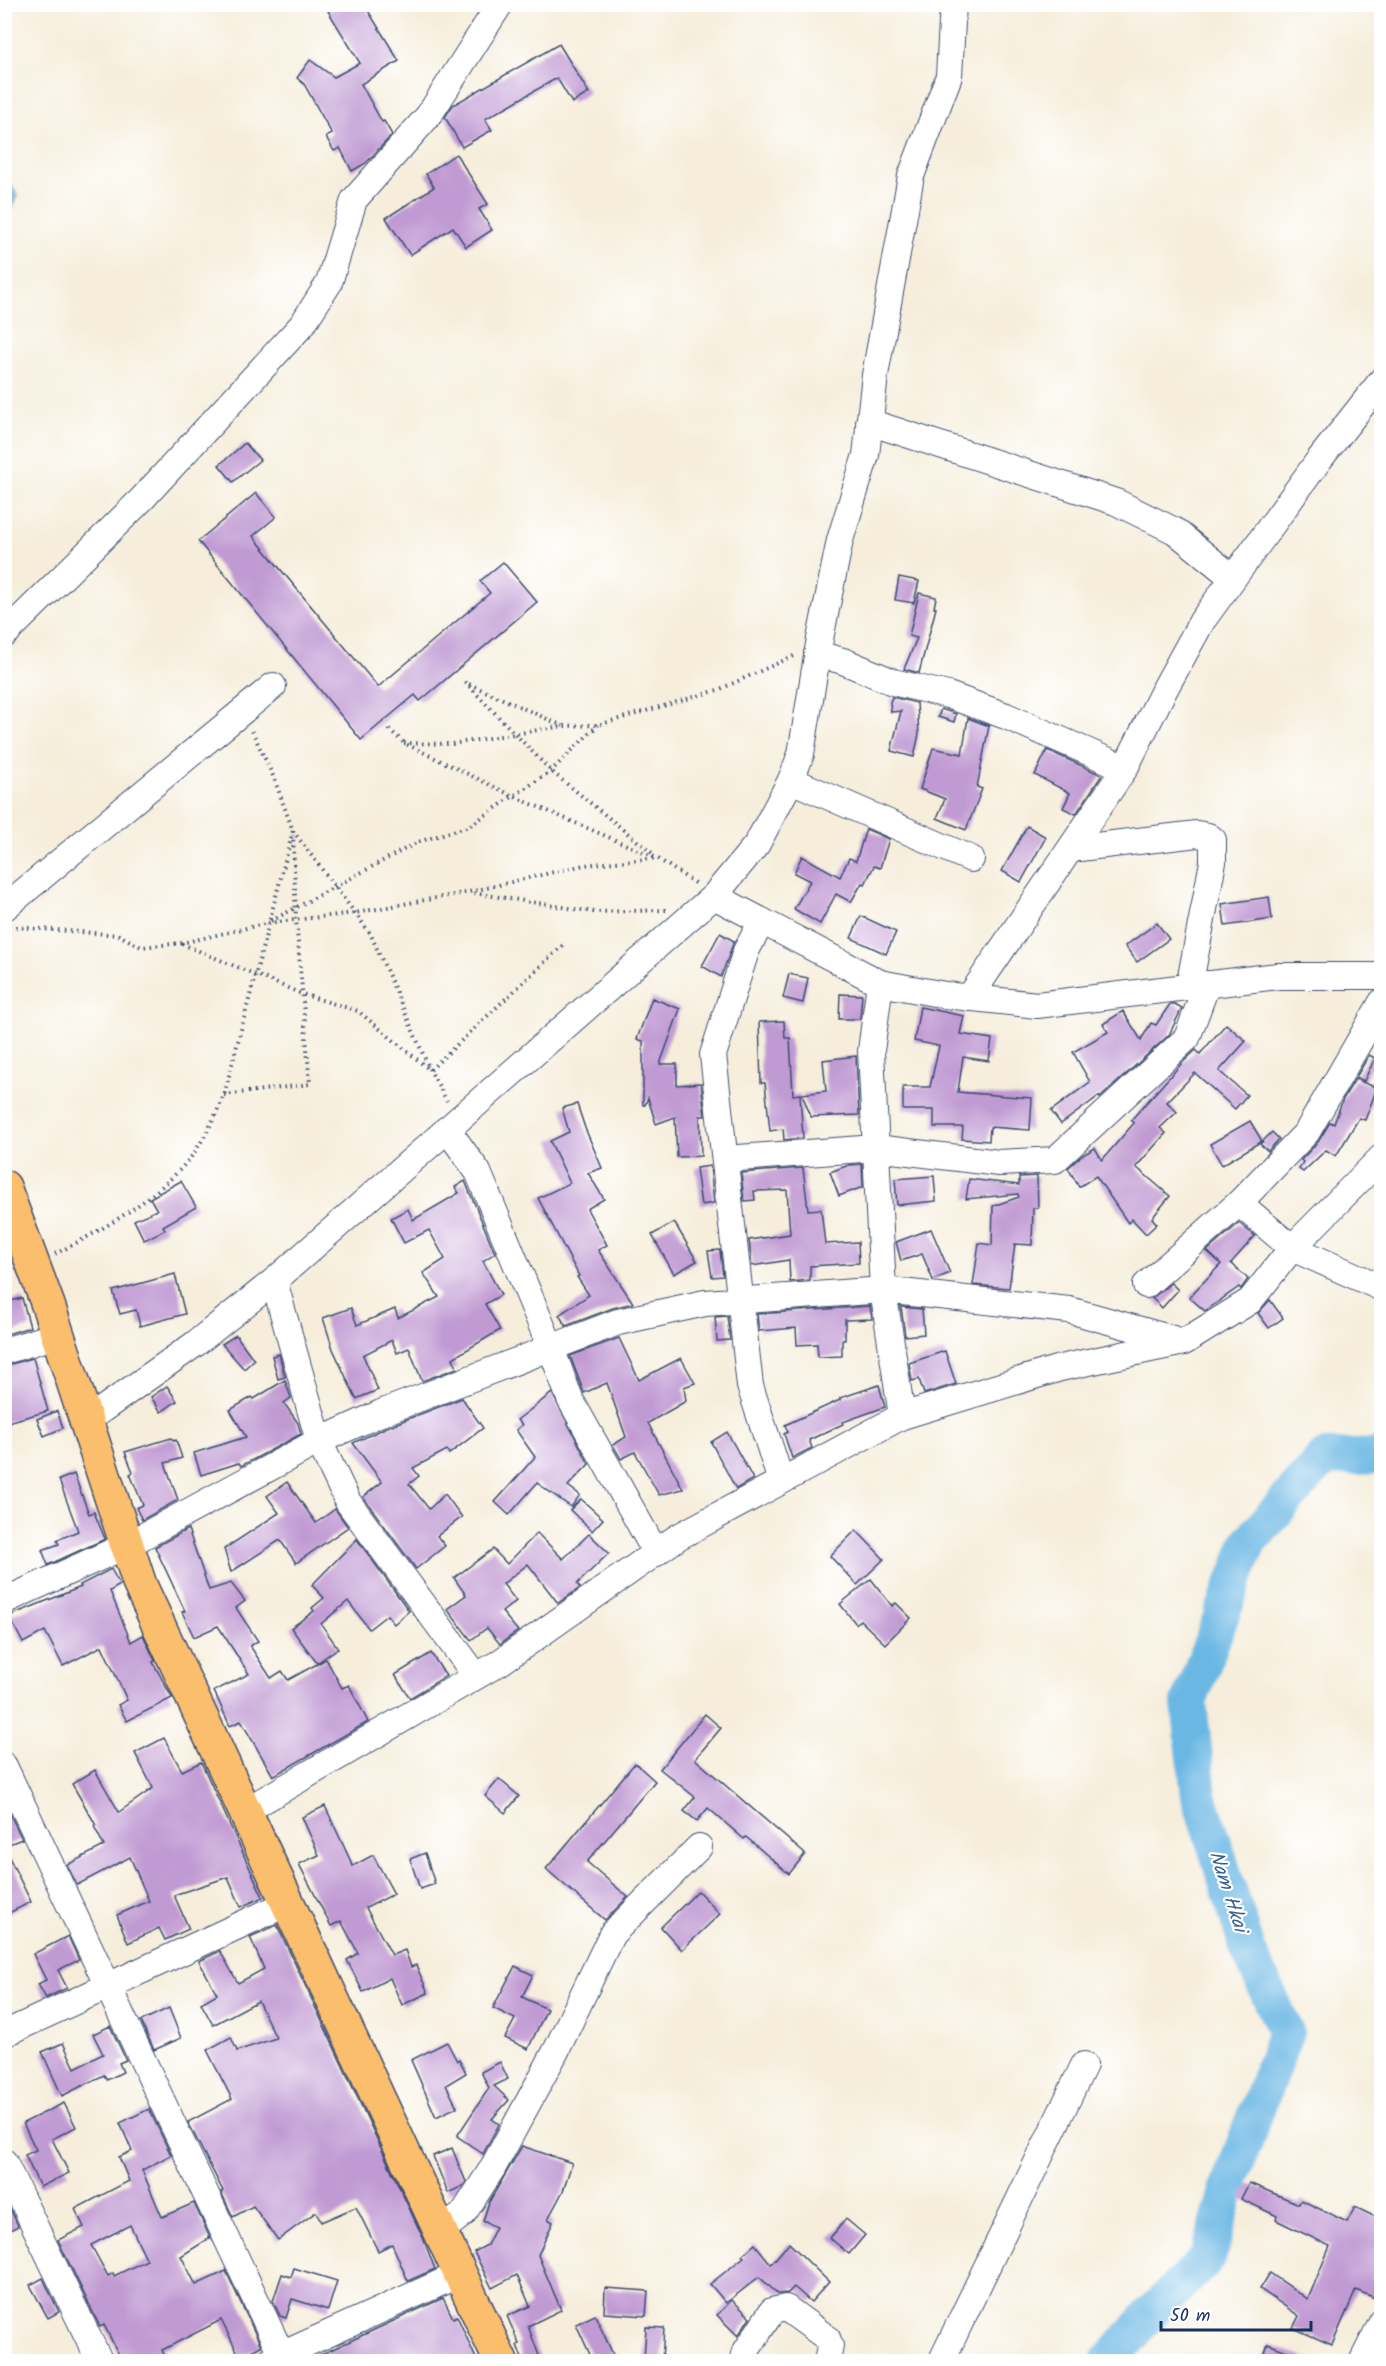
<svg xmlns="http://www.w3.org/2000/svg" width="1386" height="2366" viewBox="0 0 1386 2366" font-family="Kalam,sans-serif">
	<rect width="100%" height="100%" fill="#fff"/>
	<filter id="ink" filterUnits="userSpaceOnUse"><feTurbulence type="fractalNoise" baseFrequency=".0167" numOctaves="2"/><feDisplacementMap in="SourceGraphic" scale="12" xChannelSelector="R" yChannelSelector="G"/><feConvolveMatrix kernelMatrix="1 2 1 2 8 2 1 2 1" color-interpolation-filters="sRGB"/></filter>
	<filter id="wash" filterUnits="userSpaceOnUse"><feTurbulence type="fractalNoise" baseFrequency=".008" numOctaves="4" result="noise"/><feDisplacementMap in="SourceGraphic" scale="24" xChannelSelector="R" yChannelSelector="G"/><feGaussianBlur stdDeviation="1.35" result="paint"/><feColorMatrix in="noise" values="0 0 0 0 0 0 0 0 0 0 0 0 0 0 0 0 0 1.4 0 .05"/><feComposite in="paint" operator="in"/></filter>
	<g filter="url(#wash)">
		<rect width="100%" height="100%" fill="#f6eedb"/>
		<!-- water -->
		<polygon fill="#6bb7e4" stroke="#4373a1" stroke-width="1.5" points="4,175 17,195 5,224 4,224"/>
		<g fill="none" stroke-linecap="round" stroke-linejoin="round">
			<!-- river -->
			<polyline stroke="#6bb7e4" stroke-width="36" points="1108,2362 1154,2310 1208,2258 1230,2181 1286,2032 1248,1950 1199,1796 1189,1702 1249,1542 1324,1458 1382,1456"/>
		</g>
		<g id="blocks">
			<!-- building -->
			<g fill="#c09ad3" fill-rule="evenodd">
				<polygon points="338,4 364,4 399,61 361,84 382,122 384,121 392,135 366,163 352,171 340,148 334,151 326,137 332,134 304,84 297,78 310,60 334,77 360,63 328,11"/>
				<polygon points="559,44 589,93 572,103 557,78 485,119 492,130 462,147 445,117 453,105"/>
				<polygon points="456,154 488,204 479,209 492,230 466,247 453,227 410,255 386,218 434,187 426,174"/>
				<polygon points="245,443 260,460 233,482 219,465"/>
				<polygon points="256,493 276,517 253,536 378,687 490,593 480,581 503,562 537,602 420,701 415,695 361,740 198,541"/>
				<polygon points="899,577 919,581 914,603 895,600"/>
				<polygon points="919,593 936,597 934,608 936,608 919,673 904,669 917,638 909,636"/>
				<polygon points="892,697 917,703 919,734 914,757 891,751 901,711 891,712 890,702"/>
				<polygon points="941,709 956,714 954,722 938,717"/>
				<polygon points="968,718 989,726 977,787 982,789 966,830 937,818 945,799 920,789 933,748 962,754"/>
				<polygon points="1047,750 1102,775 1076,814 1063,808 1070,793 1035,775"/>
				<polygon points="1027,826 1046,837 1021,882 1002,871"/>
				<polygon points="866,829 889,839 880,868 874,866 865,884 862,883 851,902 836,894 820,924 794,909 810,881 794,873 802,856 840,877 849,858 856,861"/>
				<polygon points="1269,897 1272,919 1225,926 1222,904"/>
				<polygon points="861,916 896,932 886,954 851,938"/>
				<polygon points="1157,923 1169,939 1137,962 1125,946"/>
				<polygon points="720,933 734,941 721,977 702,966"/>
				<polygon points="789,974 808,978 803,1003 783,998"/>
				<polygon points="840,994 862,995 860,1019 839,1019"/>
				<polygon points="652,998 680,1009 660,1064 677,1064 677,1085 701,1083 705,1116 700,1116 701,1156 677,1157 675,1117 656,1124 648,1098 645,1105 643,1105 643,1041 637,1039"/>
				<polygon points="1170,1004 1175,1004 1182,1008 1169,1035 1100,1098 1099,1096 1061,1124 1051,1111 1090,1082 1073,1052 1108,1032 1103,1024 1123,1011 1141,1040 1151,1023 1156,1025"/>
				<polygon points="920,1007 964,1016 960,1034 992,1039 989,1061 963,1057 958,1092 1032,1098 1030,1130 990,1127 989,1141 962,1139 963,1127 934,1127 934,1110 903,1110 903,1087 930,1087 939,1046 914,1041"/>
				<polygon points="784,1021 785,1038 790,1038 793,1095 800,1094 803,1138 784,1140 783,1129 770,1131 765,1083 761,1083 759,1022"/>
				<polygon points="1226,1024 1246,1041 1219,1071 1247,1095 1235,1109 1195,1073 1167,1102 1177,1112 1160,1128 1166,1133 1136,1167 1170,1196 1152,1218 1157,1224 1146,1234 1132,1219 1128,1223 1096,1176 1079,1187 1068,1168 1081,1156 1095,1148 1102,1160 1134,1123 1131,1120 1182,1063 1196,1050 1200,1054"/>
				<polygon points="1369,1055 1375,1058 1364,1081 1356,1077"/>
				<polygon points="856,1056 859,1115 811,1117 802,1094 826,1091 823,1060"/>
				<polygon points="1355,1079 1377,1088 1365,1120 1359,1118 1336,1156 1326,1150 1303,1172 1299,1169 1303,1162 1301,1160 1318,1142 1330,1122 1334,1124 1343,1099"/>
				<polygon points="577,1104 585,1128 602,1168 588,1173 604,1199 587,1209 607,1245 598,1250 633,1303 613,1308 566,1326 559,1315 589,1295 577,1277 579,1276 538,1198 570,1183 550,1141 569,1132 562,1108"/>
				<polygon points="1250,1121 1262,1141 1222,1165 1210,1144"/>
				<polygon points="1272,1132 1279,1139 1268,1151 1260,1144"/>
				<polygon points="862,1164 863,1187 839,1196 830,1172 849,1165"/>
				<polygon points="710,1166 714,1203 701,1205 696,1168"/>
				<polygon points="803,1168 808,1210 821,1209 825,1244 858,1242 859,1263 810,1266 810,1280 790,1282 789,1260 752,1266 749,1240 790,1234 787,1190 754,1191 755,1200 744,1201 741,1173"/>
				<polygon points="934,1176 936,1201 897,1205 895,1179"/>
				<polygon points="1037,1176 1038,1208 1033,1208 1032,1245 1015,1244 1009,1288 973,1285 979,1243 992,1245 993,1206 1019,1197 1018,1194 966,1199 969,1179 1019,1185 1019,1177"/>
				<polygon points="181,1181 196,1207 163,1226 165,1230 144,1240 134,1220 157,1210 150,1198"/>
				<polygon points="465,1181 495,1253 483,1261 501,1295 485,1304 500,1330 453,1358 457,1368 422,1381 409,1348 397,1353 392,1340 363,1355 378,1390 356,1399 333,1349 323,1318 351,1308 357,1325 395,1309 398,1318 439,1297 423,1273 445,1259 429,1230 404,1243 391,1218 408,1209 413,1220 459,1193 455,1187"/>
				<polygon points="674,1222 697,1261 674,1274 652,1235"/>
				<polygon points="1239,1223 1255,1236 1231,1263 1248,1279 1241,1289 1239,1287 1205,1311 1189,1297 1221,1264 1207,1251"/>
				<polygon points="931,1229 950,1273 933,1280 922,1254 901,1261 896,1242"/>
				<polygon points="720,1250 723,1276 712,1277 708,1251"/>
				<polygon points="175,1274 185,1314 140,1326 136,1310 120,1314 113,1291"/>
				<polygon points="1171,1283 1178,1290 1162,1308 1152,1298"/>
				<polygon points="22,1298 30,1327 4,1335 4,1303"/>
				<polygon points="1270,1300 1283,1318 1269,1328 1258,1313"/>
				<polygon points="870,1306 872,1319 845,1320 845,1340 842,1340 842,1356 818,1357 817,1344 797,1345 796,1328 759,1331 757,1314"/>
				<polygon points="901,1307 922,1309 924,1334 905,1336"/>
				<polygon points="727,1316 730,1340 717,1341 715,1317"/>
				<polygon points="236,1335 254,1360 244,1369 222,1344"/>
				<polygon points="619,1338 639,1380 681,1358 695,1383 684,1387 686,1401 648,1423 683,1489 659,1495 635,1452 621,1459 613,1445 626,1437 607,1383 584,1393 570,1356"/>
				<polygon points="945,1351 956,1384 924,1394 919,1379 912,1381 909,1363"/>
				<polygon points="279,1354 285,1377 278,1379 272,1356"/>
				<polygon points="33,1358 48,1411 4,1423 4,1366"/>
				<polygon points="285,1380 291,1398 284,1403 298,1423 301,1434 241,1466 239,1463 201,1475 194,1453 246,1437 230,1410 252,1397 254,1399"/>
				<polygon points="879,1385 885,1407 843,1422 843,1424 809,1440 812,1448 792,1458 784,1434 788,1432 785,1425 840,1400 840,1398"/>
				<polygon points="167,1386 177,1401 161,1412 151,1397"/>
				<polygon points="552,1393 589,1464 568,1486 580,1495 571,1507 537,1483 509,1515 495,1502 535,1457 516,1430 522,1425 517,1420"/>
				<polygon points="462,1398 483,1428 449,1454 447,1450 413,1468 419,1476 409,1484 429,1509 445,1494 462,1517 437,1536 445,1546 416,1569 363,1497 382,1482 353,1443 387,1427"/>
				<polygon points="57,1411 63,1428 44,1436 37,1419"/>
				<polygon points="727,1432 753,1479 736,1489 711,1442"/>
				<polygon points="171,1438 174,1441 176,1440 182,1458 165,1463 178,1500 142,1520 136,1508 143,1505 130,1474 133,1472 125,1452"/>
				<polygon points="74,1474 89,1514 94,1512 105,1539 48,1565 42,1550 59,1544 57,1540 78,1531 59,1480"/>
				<polygon points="287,1482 316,1523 335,1509 348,1527 296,1563 280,1540 231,1572 224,1549 279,1513 267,1496"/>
				<polygon points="581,1499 603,1519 592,1531 570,1510"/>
				<polygon points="188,1529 209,1590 231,1583 245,1601 236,1608 258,1641 250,1646 271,1678 282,1671 288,1680 326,1659 342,1688 349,1685 368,1722 273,1776 241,1721 230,1726 214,1691 249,1674 218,1626 194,1637 182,1612 185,1611 155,1547"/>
				<polygon points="856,1530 884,1559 857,1585 830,1556"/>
				<polygon points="537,1533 563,1559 589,1534 609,1553 577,1584 580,1588 558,1603 528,1564 503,1584 516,1601 502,1612 518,1631 500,1644 487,1628 471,1640 447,1609 466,1595 454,1578 493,1549 507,1564"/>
				<polygon points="357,1539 409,1611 394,1624 387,1615 369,1629 348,1601 321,1624 338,1648 317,1663 291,1628 314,1611 312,1608 324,1598 312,1585"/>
				<polygon points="111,1569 120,1585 110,1591 131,1642 143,1635 155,1661 153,1662 172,1698 127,1721 118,1705 127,1700 102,1646 63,1666 45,1631 23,1643 9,1616 81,1587 80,1585"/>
				<polygon points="871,1579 892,1606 896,1603 911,1618 885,1644 860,1620 856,1624 840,1604"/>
				<polygon points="431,1653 446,1676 410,1698 395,1675"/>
				<polygon points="705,1714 721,1728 695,1759 805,1854 789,1874 746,1837 744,1839 708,1808 697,1821 684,1811 695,1797 660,1769"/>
				<polygon points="164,1738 182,1771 201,1762 263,1897 241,1907 228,1877 174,1895 189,1929 165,1940 159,1928 128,1943 117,1915 149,1901 130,1857 77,1885 67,1865 104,1846 94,1826 96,1825 72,1784 95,1770 119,1812 153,1788 135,1753"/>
				<polygon points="635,1763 655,1781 587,1862 628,1897 605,1920 546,1869"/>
				<polygon points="499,1779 519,1796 505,1813 485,1796"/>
				<polygon points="4,1802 22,1839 4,1846"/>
				<polygon points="325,1806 353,1866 373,1855 394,1894 366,1908 392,1955 405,1950 411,1967 416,1965 428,1993 402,2005 390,1978 363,1992 347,1960 358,1953 341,1921 331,1926 299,1864 319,1855 302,1817"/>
				<polygon points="4,1847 31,1902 9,1913 4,1904"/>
				<polygon points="425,1853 435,1884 420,1889 410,1859"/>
				<polygon points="698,1891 720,1914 682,1950 661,1927"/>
				<polygon points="277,1925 423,2238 435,2269 408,2281 392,2244 378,2251 356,2207 321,2222 316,2212 278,2240 253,2206 233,2217 221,2192 223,2191 188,2122 232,2099 207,2050 231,2037 237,2051 276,2038 258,2001 213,2025 201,2003 217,1994 199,1961 220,1951 238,1983 264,1969 250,1937"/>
				<polygon points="68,1936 79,1960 58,1970 67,1988 46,1998 38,1984 46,1980 33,1954"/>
				<polygon points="515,1966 533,1975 522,1997 547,2009 528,2049 505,2038 515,2019 493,2008"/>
				<polygon points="169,2008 181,2038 154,2050 141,2021"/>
				<polygon points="110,2026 126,2060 119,2063 123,2072 107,2080 104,2075 62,2096 42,2052 63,2043 75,2068 103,2054 93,2034"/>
				<polygon points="447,2042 457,2061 459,2059 466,2073 446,2085 457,2107 436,2117 411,2060"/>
				<polygon points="500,2062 508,2079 494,2086 509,2100 492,2119 499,2124 483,2154 457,2136 489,2088 481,2072"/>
				<polygon points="64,2103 76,2127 52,2139 69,2173 40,2187 25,2155 36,2150 23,2123"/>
				<path d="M149 2109 171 2155 142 2170 162 2217 194 2203 210 2238 181 2256 196 2285 226 2271 261 2346 240 2357 221 2320 162 2350 167 2361H122L104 2325 100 2327 58 2240 84 2227 75 2209 129 2181 119 2157 132 2151 120 2123ZM130 2225 147 2260 114 2276 113 2273 108 2276 91 2245Z"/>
				<polygon points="522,2146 572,2163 563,2191 548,2219 553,2222 538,2255 561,2310 528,2326 541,2361 523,2361 517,2345 519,2344 507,2316 530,2306 517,2275 492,2288 474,2252 487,2245 496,2227 483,2221 489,2202"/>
				<polygon points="452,2148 466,2182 463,2186 448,2193 433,2156"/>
				<polygon points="1249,2183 1299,2204 1301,2200 1347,2222 1355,2207 1382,2220 1382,2301 1356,2290 1332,2345 1293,2328 1299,2316 1260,2289 1270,2273 1308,2299 1330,2246 1276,2220 1277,2216 1241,2199"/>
				<polygon points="11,2210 18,2226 4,2233 4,2213"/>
				<polygon points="846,2219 865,2235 849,2254 830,2238"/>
				<polygon points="789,2243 829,2282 811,2302 794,2287 788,2293 778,2294 759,2277 726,2303 710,2284 744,2257 742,2255 755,2244 771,2264"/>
				<polygon points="294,2268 337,2281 328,2310 292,2299 286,2318 280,2316 273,2301 282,2274 291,2277"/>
				<polygon points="43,2278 59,2312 48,2318 30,2285"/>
				<polygon points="605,2288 648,2291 646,2316 604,2313"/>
				<polygon points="443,2298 453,2318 457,2316 477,2361 307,2361"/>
				<polygon points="732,2300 750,2317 738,2336 717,2315"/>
				<polygon points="595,2315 616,2361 593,2361 576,2324"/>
				<polygon points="646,2327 664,2328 662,2361 644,2361"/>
				<polygon points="1268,2344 1311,2360 1311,2361 1262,2361"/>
			</g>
		</g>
	</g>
	<g filter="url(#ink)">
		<use href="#blocks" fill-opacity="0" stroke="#3c4c71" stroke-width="1.5"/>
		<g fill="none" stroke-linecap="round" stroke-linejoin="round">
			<!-- minor casing -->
			<g stroke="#3c4c71" stroke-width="28">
				<g id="minor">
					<polyline points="869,422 1116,502 1175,531 1233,578"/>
					<polyline points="4,635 142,499 302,325 329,283 354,200 429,115 500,4"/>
					<polyline points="817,654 843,661 893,682 948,695 1006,716 1125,768"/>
					<polyline points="791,780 971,859"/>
					<polyline points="1071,849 1197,834 1208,836 1213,840 1213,862 1189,987"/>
					<polyline points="714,896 880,983 945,995 1037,1005 1278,976 1382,976"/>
					<polyline points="4,908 273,686"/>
					<polyline points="762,921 746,951 713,1055 750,1386 781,1481"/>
					<polyline points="880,983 871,1051 883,1290 902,1416"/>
					<polyline points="969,998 1125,768 1162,694 1202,621 1319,460 1382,380"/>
					<polyline points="447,1129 478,1172 551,1348 570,1399 656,1553"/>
					<polyline points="725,1159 876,1148 999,1163 1055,1160 1187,1038 1207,984"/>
					<polyline points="1239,1203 1292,1248 1382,1288"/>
					<polyline points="274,1281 319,1441 348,1502 476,1676"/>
					<polyline points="1146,1285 1239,1203 1307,1132 1382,1002"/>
					<polyline points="4,1351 57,1335"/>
					<polyline points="86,1421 195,1344 274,1281 714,896 757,844 791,780 801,754 819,644 840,540 866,455 875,375 911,176 949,76 953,4"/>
					<polyline points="4,1601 127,1545 319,1441 381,1413 618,1322 705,1303 883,1290 1069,1310 1180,1341"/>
					<polyline points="4,1766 285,2362"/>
					<polyline points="245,1811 499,1663 678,1537 902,1416 1060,1368 1184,1342 1250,1301 1292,1248 1382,1157"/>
					<polyline points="4,2034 288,1903"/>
					<polyline points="4,2162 100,2362"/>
					<polyline points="441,2231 463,2214 492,2169 556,2051 612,1934 699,1847"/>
					<polyline points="268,2361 460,2274"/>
					<polyline points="743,2362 746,2351 772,2311 786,2308 827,2338 830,2346 827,2362"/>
					<polyline points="941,2362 1084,2065"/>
					<polyline points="1362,2362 1382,2322"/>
				</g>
			</g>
			<!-- major casing -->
			<g stroke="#3c4c71" stroke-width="36">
				<polyline id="major" points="4,1187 48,1305 140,1585 501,2362"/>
			</g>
			<!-- path -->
			<g stroke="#3c4c71" stroke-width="4" stroke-dasharray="1.5 4.5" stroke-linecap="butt">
				<polyline points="465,682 551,771 652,853"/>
				<polyline points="469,684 563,726"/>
				<polyline points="389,729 404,743 513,796 657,858 696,884"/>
				<polyline points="252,731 274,778 293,831 370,933 430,1070 447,1101"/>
				<polyline points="404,743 452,744 563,726 598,725 718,690 796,655"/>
				<polyline points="474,893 594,912 666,910"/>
				<polyline points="271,921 418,842 469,826 551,771 598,725"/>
				<polyline points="16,927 119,935 141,947 182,943 268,923 355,913 469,892 584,865 657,858"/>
				<polyline points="182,944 302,994 358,1011 430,1070 565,943"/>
				<polyline points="224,1095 310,1084 296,919 293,835"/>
				<path d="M55 1254C102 1230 157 1199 191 1157 205 1138 215 1117 224 1095L293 831"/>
			</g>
			<!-- minor -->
			<use href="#minor" stroke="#fff" stroke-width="26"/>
			<!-- major -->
			<use href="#major" stroke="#fabe6d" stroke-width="33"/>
		</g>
	</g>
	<g text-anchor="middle" stroke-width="4.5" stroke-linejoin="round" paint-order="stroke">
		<!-- water labels -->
		<g font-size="20" font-style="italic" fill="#375f8d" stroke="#fff">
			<text transform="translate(1229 1891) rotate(72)" y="7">Nam Hkai</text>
		</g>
	</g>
	<!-- margin -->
	<rect width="1386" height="2366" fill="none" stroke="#fff" stroke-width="24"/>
	<!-- scale -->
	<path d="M1161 2321v9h150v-9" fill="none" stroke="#1b2f5e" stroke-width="3"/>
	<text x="1170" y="2321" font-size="18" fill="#1b2f5e" stroke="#ffffff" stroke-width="4.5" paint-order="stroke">50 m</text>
</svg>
